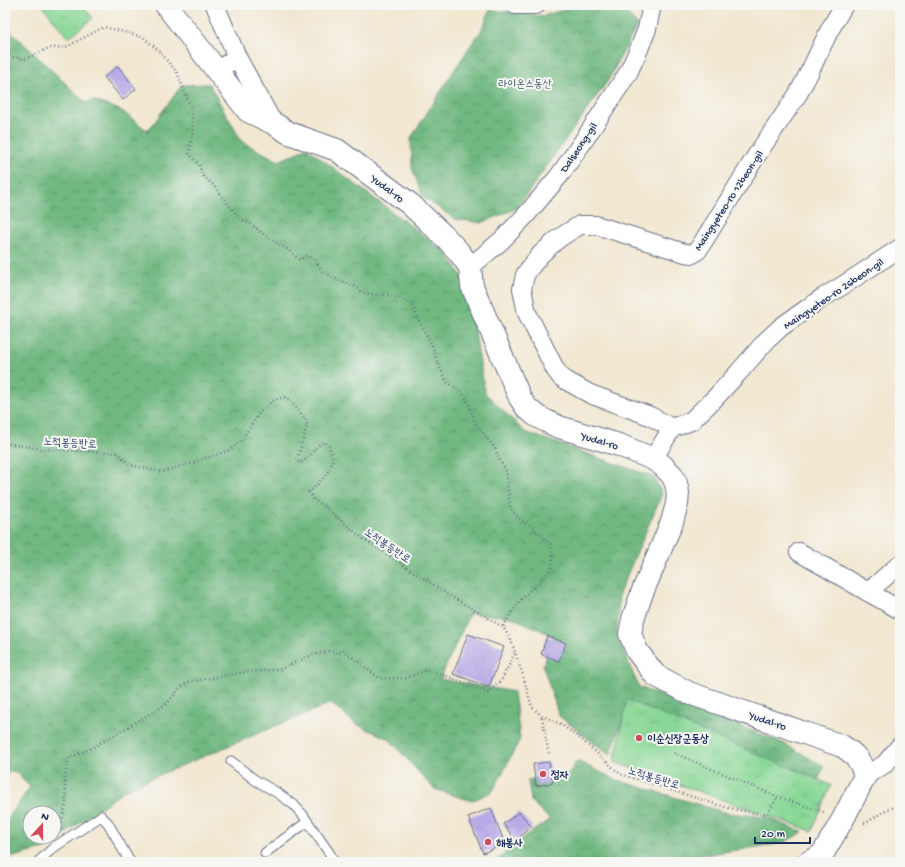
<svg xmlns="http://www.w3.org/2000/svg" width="905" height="867" viewBox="0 0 905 867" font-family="'Gochi Hand','Poor Story',sans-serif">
	<defs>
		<pattern id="forest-crowns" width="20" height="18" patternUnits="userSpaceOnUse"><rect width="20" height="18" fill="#6fb880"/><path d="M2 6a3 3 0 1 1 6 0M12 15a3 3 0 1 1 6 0" fill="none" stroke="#5a966c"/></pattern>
		<pattern id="park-tufts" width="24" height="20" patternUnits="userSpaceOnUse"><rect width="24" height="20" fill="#8ad897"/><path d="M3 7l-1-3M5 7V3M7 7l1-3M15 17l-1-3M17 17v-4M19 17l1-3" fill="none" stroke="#76ba85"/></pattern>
		<pattern id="building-hatch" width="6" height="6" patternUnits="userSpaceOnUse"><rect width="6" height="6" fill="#bdafec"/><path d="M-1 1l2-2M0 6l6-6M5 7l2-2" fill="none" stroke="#998fc2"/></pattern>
	</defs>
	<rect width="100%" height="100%" fill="#f6f6f2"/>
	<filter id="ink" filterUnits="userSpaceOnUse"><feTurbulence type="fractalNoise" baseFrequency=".025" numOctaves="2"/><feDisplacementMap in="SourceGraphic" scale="8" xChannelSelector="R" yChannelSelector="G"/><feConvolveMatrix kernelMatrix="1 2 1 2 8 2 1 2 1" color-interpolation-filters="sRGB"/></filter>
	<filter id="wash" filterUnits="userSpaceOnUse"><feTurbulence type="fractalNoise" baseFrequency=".012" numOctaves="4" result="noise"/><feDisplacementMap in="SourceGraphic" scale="16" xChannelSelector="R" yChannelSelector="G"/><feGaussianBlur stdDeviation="0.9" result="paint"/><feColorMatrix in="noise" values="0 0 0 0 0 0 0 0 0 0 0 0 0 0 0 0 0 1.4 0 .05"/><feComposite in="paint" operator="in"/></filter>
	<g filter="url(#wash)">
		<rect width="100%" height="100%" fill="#f2e7d0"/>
		<!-- forest -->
		<g fill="url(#forest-crowns)" stroke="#45746f" fill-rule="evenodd">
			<polygon points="580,5 609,5 623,8 637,25 609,79 517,208 482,223 455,219 423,197 412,168 411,138 468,49 481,31 490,10 543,16"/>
			<path d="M5 26 86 103 93 100 122 111 148 131 182 85 209 84 242 142 279 161 307 148 447 253 462 276 470 303 485 393 525 432 654 477 662 494 619 594 617 637 639 687 781 742 824 766 814 791 627 708 610 755 559 716 543 666 554 636 511 617 470 613 440 679 514 692 520 739 493 791 472 801 434 789 389 739 356 724 331 703 126 789 44 849 13 857 5 842V823L30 787 14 771 5 774ZM30 813H54V837H30Z"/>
			<polygon points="577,761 617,780 727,813 766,817 803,832 783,843 659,862 495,862 525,836 550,820 531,801 528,780 569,773"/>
		</g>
		<!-- park -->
		<g fill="url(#park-tufts)" stroke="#52847a">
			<polygon points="42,5 82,5 93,18 68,38"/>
			<polygon points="627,700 831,785 812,831 614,762"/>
		</g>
		<g id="blocks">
			<!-- building -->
			<g fill="url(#building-hatch)">
				<polygon points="118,66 136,89 123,100 104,77"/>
				<polygon points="468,634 504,647 489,687 453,674"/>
				<polygon points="547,636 566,643 559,661 541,654"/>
				<polygon points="549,762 553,783 536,786 533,764"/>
				<polygon points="491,808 505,844 483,853 468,817"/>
				<polygon points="519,812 532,827 516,840 503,824"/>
			</g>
		</g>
	</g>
	<g filter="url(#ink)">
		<use href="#blocks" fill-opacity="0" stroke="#666f86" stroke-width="1"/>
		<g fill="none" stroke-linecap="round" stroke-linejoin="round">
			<!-- service casing -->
			<g stroke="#666f86" stroke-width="11">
				<g id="service">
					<polyline points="231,761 255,780 276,792 293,804 303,815 330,854 334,862"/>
					<polyline points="265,853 307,822"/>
					<polyline points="38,862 53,848 101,816 108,823 130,862"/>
				</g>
			</g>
			<!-- minor casing -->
			<g stroke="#666f86" stroke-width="20">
				<g id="minor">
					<polyline points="215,5 237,57 217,71"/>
					<polyline points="515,5 536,5"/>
					<polyline points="237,57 273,123"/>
					<polyline points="470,267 502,240 526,215 559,176 582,143 628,73 639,49 647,29 651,9 649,5"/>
					<polyline points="672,428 650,416 590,394 567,381 561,377 555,369 527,313 522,289 525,275 529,269 541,254 558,239 567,233 580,225 596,225 685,253 693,254 698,250 758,153 798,94 810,71 829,31 844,5"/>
					<polyline points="653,459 672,428 691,421 715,398 738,373 766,341 781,327 822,298 842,286 900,248"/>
					<polyline points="799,552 868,592 900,610"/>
					<polyline points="868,592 900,564"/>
					<polyline points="865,776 885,764 900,746"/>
				</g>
			</g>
			<!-- tertiary casing -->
			<g stroke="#666f86" stroke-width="24">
				<path id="tertiary" d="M166 5 248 111 273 123 289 133 337 150 410 204 447 239 458 251 470 267 472 286 520 398 526 407 535 415 546 421 559 427 619 445 653 459 662 465 672 475 676 483 678 493 677 504 672 522 642 593 633 619 630 634 637 651 655 675 689 693 842 746C855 754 861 761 865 776L843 819 822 855 809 862"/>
			</g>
			<!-- path -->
			<g stroke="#666f86" stroke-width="2.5" stroke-dasharray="1 3" stroke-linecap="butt">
				<polyline points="5,56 26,59 49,48 66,47 104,27 143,37 158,50 177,72 191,108 193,130 189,154 199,164 202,175 214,186 239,218 251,224 266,236 287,249 300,260 306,256 315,259 322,271 334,278 356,287 361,292 375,295 388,295 399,298 413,305 417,317 433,347 436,359 447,382 461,392 466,398 476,424 495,448 498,457 506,471 510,507 517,517 532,526 550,544 553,554 552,567 543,579 529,591 517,604 503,627"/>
				<path d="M5 443 42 449 117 453 131 465 161 472 189 464 230 450 240 442 260 412 274 400 285 397 289 399 306 420 307 426 297 460 300 463C308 461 314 447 323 442L329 445C330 450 333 456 332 461 330 474 318 484 309 492L314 500 324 506 361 537 444 592 503 627 511 640 523 676 532 707 542 716 559 723 580 738 620 774 725 807 750 812 767 814 778 797"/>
				<polyline points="542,717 549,755"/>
				<polyline points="674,753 778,797 824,812"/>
				<path d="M864 823H866C877 816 887 808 900 806"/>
				<polyline points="60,826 66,805 65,776 69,758 92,748 165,705 181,687 189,682 238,673 281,669 312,655 329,651 339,653 343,650 351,656 379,678 406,678 427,670 452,678 488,693 502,679 515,653"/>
			</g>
			<!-- service -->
			<use href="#service" stroke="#fff" stroke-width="9"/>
			<!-- minor -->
			<use href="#minor" stroke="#fff" stroke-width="18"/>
			<!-- tertiary -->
			<use href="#tertiary" stroke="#fff" stroke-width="22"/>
		</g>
	</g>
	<!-- markers -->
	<g fill="#d1495b" stroke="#f6f6f2" stroke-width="1.5">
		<circle cx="639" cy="738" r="4"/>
		<circle cx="543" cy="774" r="4"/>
		<circle cx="488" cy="842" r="4"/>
	</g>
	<g text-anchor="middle" stroke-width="4" stroke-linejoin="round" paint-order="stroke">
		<!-- park labels -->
		<g font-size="11" fill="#37596c" stroke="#f6f6f2">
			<text x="525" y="87">라이온스동산</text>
		</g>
		<!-- street labels -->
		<g font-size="11" fill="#1b2f5e" stroke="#f6f6f2">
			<text transform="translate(578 147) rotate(-56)" y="4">Dalseong-gil</text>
			<text transform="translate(388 188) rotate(37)" y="4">Yudal-ro</text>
			<text transform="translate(728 200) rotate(-57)" y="4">Maingyeteo-ro 12beon-gil</text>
			<text transform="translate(833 293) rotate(-34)" y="4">Maingyeteo-ro 26beon-gil</text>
			<text transform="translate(600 440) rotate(17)" y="4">Yudal-ro</text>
			<text transform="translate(70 442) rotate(3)" y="4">노적봉등반로</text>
			<text transform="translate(388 545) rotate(34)" y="4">노적봉등반로</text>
			<text transform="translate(768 720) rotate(19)" y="4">Yudal-ro</text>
			<text transform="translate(654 777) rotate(17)" y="4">노적봉등반로</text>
		</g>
		<!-- poi labels -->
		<g font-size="11" font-weight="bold" fill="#1b2f5e" stroke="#f6f6f2" text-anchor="start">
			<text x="647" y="742">이순신장군동상</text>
			<text x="551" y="778">정자</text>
			<text x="496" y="846">해봉사</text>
		</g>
	</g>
	<!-- margin -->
	<rect width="905" height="867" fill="none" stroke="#f6f6f2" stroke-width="20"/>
	<!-- north arrow -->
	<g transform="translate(42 825) rotate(21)"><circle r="19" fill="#f6f6f2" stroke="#9ea6b7"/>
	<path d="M0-3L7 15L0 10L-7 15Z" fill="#d1495b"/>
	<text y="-6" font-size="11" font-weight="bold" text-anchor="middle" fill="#1b2f5e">N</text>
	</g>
	<!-- scale -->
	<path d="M755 837v6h55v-6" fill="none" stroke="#1b2f5e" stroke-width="2"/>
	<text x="761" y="837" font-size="12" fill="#1b2f5e" stroke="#f6f6f2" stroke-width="3" paint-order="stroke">20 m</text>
</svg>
